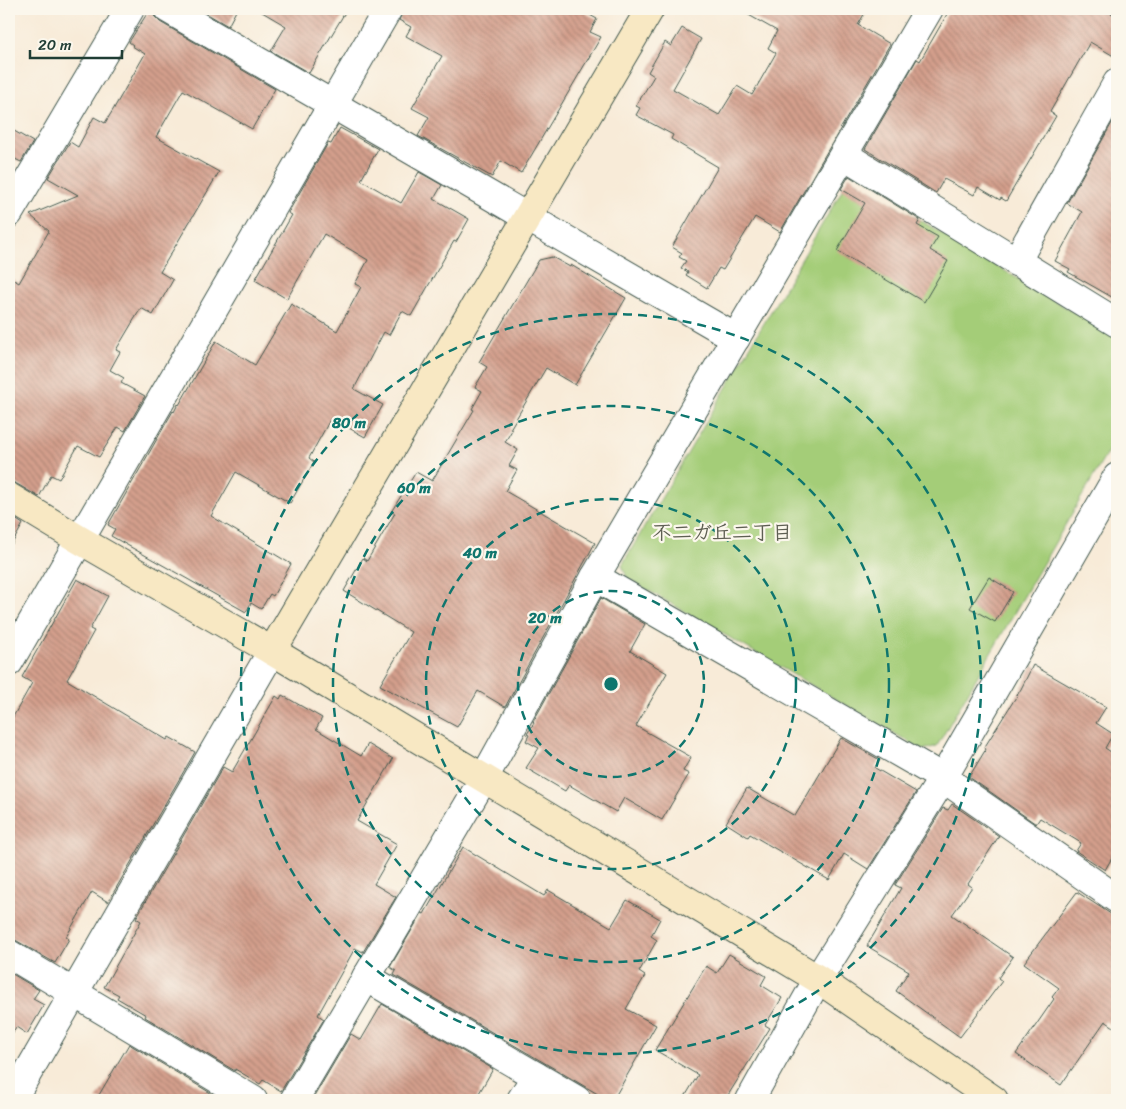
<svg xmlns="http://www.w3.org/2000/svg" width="1126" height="1109" viewBox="0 0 1126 1109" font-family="Sriracha,'Klee One',sans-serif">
	<defs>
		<pattern id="building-back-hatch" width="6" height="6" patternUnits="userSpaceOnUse" patternTransform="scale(1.25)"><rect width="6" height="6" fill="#d49f8c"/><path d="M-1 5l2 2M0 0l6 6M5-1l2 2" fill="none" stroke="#ab8373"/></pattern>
	</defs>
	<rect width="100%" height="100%" fill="#fbf7ec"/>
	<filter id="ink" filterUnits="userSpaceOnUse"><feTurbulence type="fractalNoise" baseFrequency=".02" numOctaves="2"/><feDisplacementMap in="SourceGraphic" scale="10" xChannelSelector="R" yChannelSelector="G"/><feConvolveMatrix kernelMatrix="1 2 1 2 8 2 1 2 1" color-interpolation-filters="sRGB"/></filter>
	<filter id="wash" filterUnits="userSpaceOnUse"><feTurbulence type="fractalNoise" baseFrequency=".0096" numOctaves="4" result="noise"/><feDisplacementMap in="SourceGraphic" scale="20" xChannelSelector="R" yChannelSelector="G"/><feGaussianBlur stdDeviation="1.12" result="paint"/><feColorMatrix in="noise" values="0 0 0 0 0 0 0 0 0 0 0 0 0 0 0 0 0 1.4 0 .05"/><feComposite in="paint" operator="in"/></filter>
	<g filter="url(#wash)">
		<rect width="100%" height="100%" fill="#f8ebd8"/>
		<!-- green -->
		<polygon fill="#a4cd78" stroke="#628556" points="858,183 1117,338 1117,436 937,746 923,750 627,578 622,565 844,187"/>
		<g id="blocks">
			<!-- building -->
			<g fill="url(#building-back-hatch)">
				<polygon points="150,9 152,9 154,16 160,22 275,89 252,129 183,90 156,137 219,172 160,272 173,280 153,315 141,308 116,350 120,352 110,370 124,378 121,383 145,396 125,431 118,427 99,457 78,446 59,479 51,475 39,497 17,484 9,481 9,277 19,283 49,231 30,215 78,195 48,178 70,142 78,147 94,117 105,123 113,110 145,54 132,46 133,45 129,42"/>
				<polygon points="199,9 237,9 228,26"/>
				<polygon points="257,9 347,9 309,73 271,51 286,26"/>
				<polygon points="404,9 579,9 597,19 590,32 601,37 521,173 501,161 492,177 418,136 429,117 412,108 442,56 406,36 411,27 399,20"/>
				<polygon points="738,9 867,9 858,25 890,44 780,232 755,217 723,270 719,268 707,288 686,275 688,272 681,268 686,261 679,257 682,253 672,247 718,167 671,139 673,135 636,115 640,108 636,106 654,76 648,72 665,42 671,46 682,28 701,39 673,89 719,115 737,86 752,95 776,53 768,48 777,31"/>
				<polygon points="950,9 1104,9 1117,17 1117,58 1090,42 1050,112 1056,116 1006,201 1001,198 1000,200 978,187 974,195 944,179 936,193 865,149 917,59 920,61"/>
				<polygon points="1117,114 1117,300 1068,272 1070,269 1055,261 1082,212 1067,203"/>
				<polygon points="9,128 33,142 21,162 9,156"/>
				<polygon points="340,128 378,149 361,180 401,203 419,172 442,185 434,199 469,219 456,242 454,241 411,316 402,311 389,335 384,332 354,389 383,405 365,437 331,418 309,458 314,462 290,503 236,472 211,516 291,564 273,596 270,594 261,609 251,603 246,612 111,536 115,529 108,525 173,411 174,412 178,404 179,405 216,341 255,365 291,304 337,331 361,287 355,284 368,260 324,234 287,299 255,280 292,215 288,213 328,143 331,144"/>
				<polygon points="849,176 920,220 917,225 938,237 930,250 948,261 924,302 837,251 865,203 841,189"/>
				<polygon points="552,257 570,267 571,265 626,298 575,385 546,368 510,429 512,430 505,442 518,450 509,466 517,470 505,491 595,543 505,707 478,691 457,727 380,685 411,632 344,591 363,558 367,561 395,513 391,512 416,472 432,481 474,410 472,409 482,391 475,387 487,367 479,362 539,260"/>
				<polygon points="9,515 23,524 9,549"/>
				<polygon points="989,577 1013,592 995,622 970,608"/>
				<polygon points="77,579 108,596 90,629 94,631 67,680 167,740 169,737 195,752 108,902 92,892 66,937 69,939 55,963 17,941 9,938 9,724 32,683 22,677"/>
				<polygon points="601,598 645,624 630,651 667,673 636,726 691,757 683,771 689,774 662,820 624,798 616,812 569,785 565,791 526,768 539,748 526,741 529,735 527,734 534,723 533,722"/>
				<polygon points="1033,665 1106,707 1096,723 1113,734 1105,748 1117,756 1117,849 1105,870 1076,851 1081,843 1040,818 1036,824 969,777 986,749 984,748 1021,689"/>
				<polygon points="282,695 322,718 316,729 361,756 368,744 393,759 357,821 397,844 374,884 396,897 363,952 355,948 318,1015 324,1019 281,1091 263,1080 260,1084 235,1069 235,1071 145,1017 146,1015 117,998 119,995 104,987 141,921 136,918 223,767 232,772 276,696 280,699"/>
				<polygon points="841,738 880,760 875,768 916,792 868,869 844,854 829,880 750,834 748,837 726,823 747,788 795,816"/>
				<polygon points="952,804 999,836 968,884 972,887 952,915 1013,957 998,978 1002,981 960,1037 896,991 909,971 867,946 901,888 895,885 943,808 948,810"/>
				<polygon points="463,847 544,896 548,890 611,927 627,900 660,919 651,936 657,940 639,972 645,976 626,1009 656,1025 613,1100 608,1100 394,975 396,971 390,967 422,913 424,914"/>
				<polygon points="1077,892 1117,918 1117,1029 1105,1021 1061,1085 1016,1054 1054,999 1052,997 1059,988 1024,963"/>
				<polygon points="729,954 766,976 761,985 782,998 765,1025 770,1028 725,1100 683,1100 698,1075 655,1050 706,966 717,973"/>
				<polygon points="9,972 39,990 33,999 44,1005 27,1034 16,1027 9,1039"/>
				<polygon points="382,1004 493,1069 475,1100 312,1100 351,1034 361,1040"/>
				<polygon points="129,1044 219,1098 218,1100 96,1100"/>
			</g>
		</g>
	</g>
	<g filter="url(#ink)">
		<use href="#blocks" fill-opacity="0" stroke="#40574d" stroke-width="1"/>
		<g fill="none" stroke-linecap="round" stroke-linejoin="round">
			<!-- street casing -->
			<g stroke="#40574d" stroke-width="30">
				<g id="street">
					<path d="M168 9C357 120 547 227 736 338"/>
					<polyline points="844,155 1117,323"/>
					<polyline points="9,213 130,9"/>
					<polyline points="1016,262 1117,83"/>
					<polyline points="595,577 943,778 1117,899"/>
					<polyline points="9,662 388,9"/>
					<polyline points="9,954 253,1100"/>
					<polyline points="366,977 577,1100"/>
					<polyline points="12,1100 272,651"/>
					<polyline points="294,1100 484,778 595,577 929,9"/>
					<polyline points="521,1100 536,1076"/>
					<polyline points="750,1100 818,979 943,778 1117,477"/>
				</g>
			</g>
			<!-- secondary casing -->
			<g stroke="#40574d" stroke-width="30">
				<g id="secondary">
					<polyline points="9,497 80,540 272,651 818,979 994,1100"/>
					<polyline points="272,651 650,9"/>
				</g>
			</g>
			<!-- street -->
			<use href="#street" stroke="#fff" stroke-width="28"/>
			<!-- secondary -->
			<use href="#secondary" stroke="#f8e8c3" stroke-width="28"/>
		</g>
	</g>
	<!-- distance rings -->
	<g fill="none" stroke="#0f766e" stroke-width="2.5" stroke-dasharray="9 6">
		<circle cx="611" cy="684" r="93"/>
		<circle cx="611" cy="684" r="185"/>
		<circle cx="611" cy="684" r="278"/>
		<circle cx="611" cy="684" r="370"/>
	</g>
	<g text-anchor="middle" stroke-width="4.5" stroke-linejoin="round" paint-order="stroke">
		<!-- neighbourhood labels -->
		<g font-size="20" font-weight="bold" fill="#5e5f53" stroke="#fbf7ec">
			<text x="722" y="539">不二ガ丘二丁目</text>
		</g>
	</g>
	<circle cx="611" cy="684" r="8" fill="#0f766e" stroke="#fbf7ec" stroke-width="2.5"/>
	<g font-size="15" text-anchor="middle" font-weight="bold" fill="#0f766e" stroke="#fbf7ec" stroke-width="4.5" stroke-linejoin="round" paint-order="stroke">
		<text x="349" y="428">80 m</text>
		<text x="414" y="493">60 m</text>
		<text x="480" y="558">40 m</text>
		<text x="545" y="623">20 m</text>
	</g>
	<!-- margin -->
	<rect width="1126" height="1109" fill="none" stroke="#fbf7ec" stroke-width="30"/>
	<!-- scale -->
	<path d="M30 50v8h92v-8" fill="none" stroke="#1f3d34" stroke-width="2.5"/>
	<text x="38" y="50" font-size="15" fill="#1f3d34" stroke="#fbf7ec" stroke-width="4" paint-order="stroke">20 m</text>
</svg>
